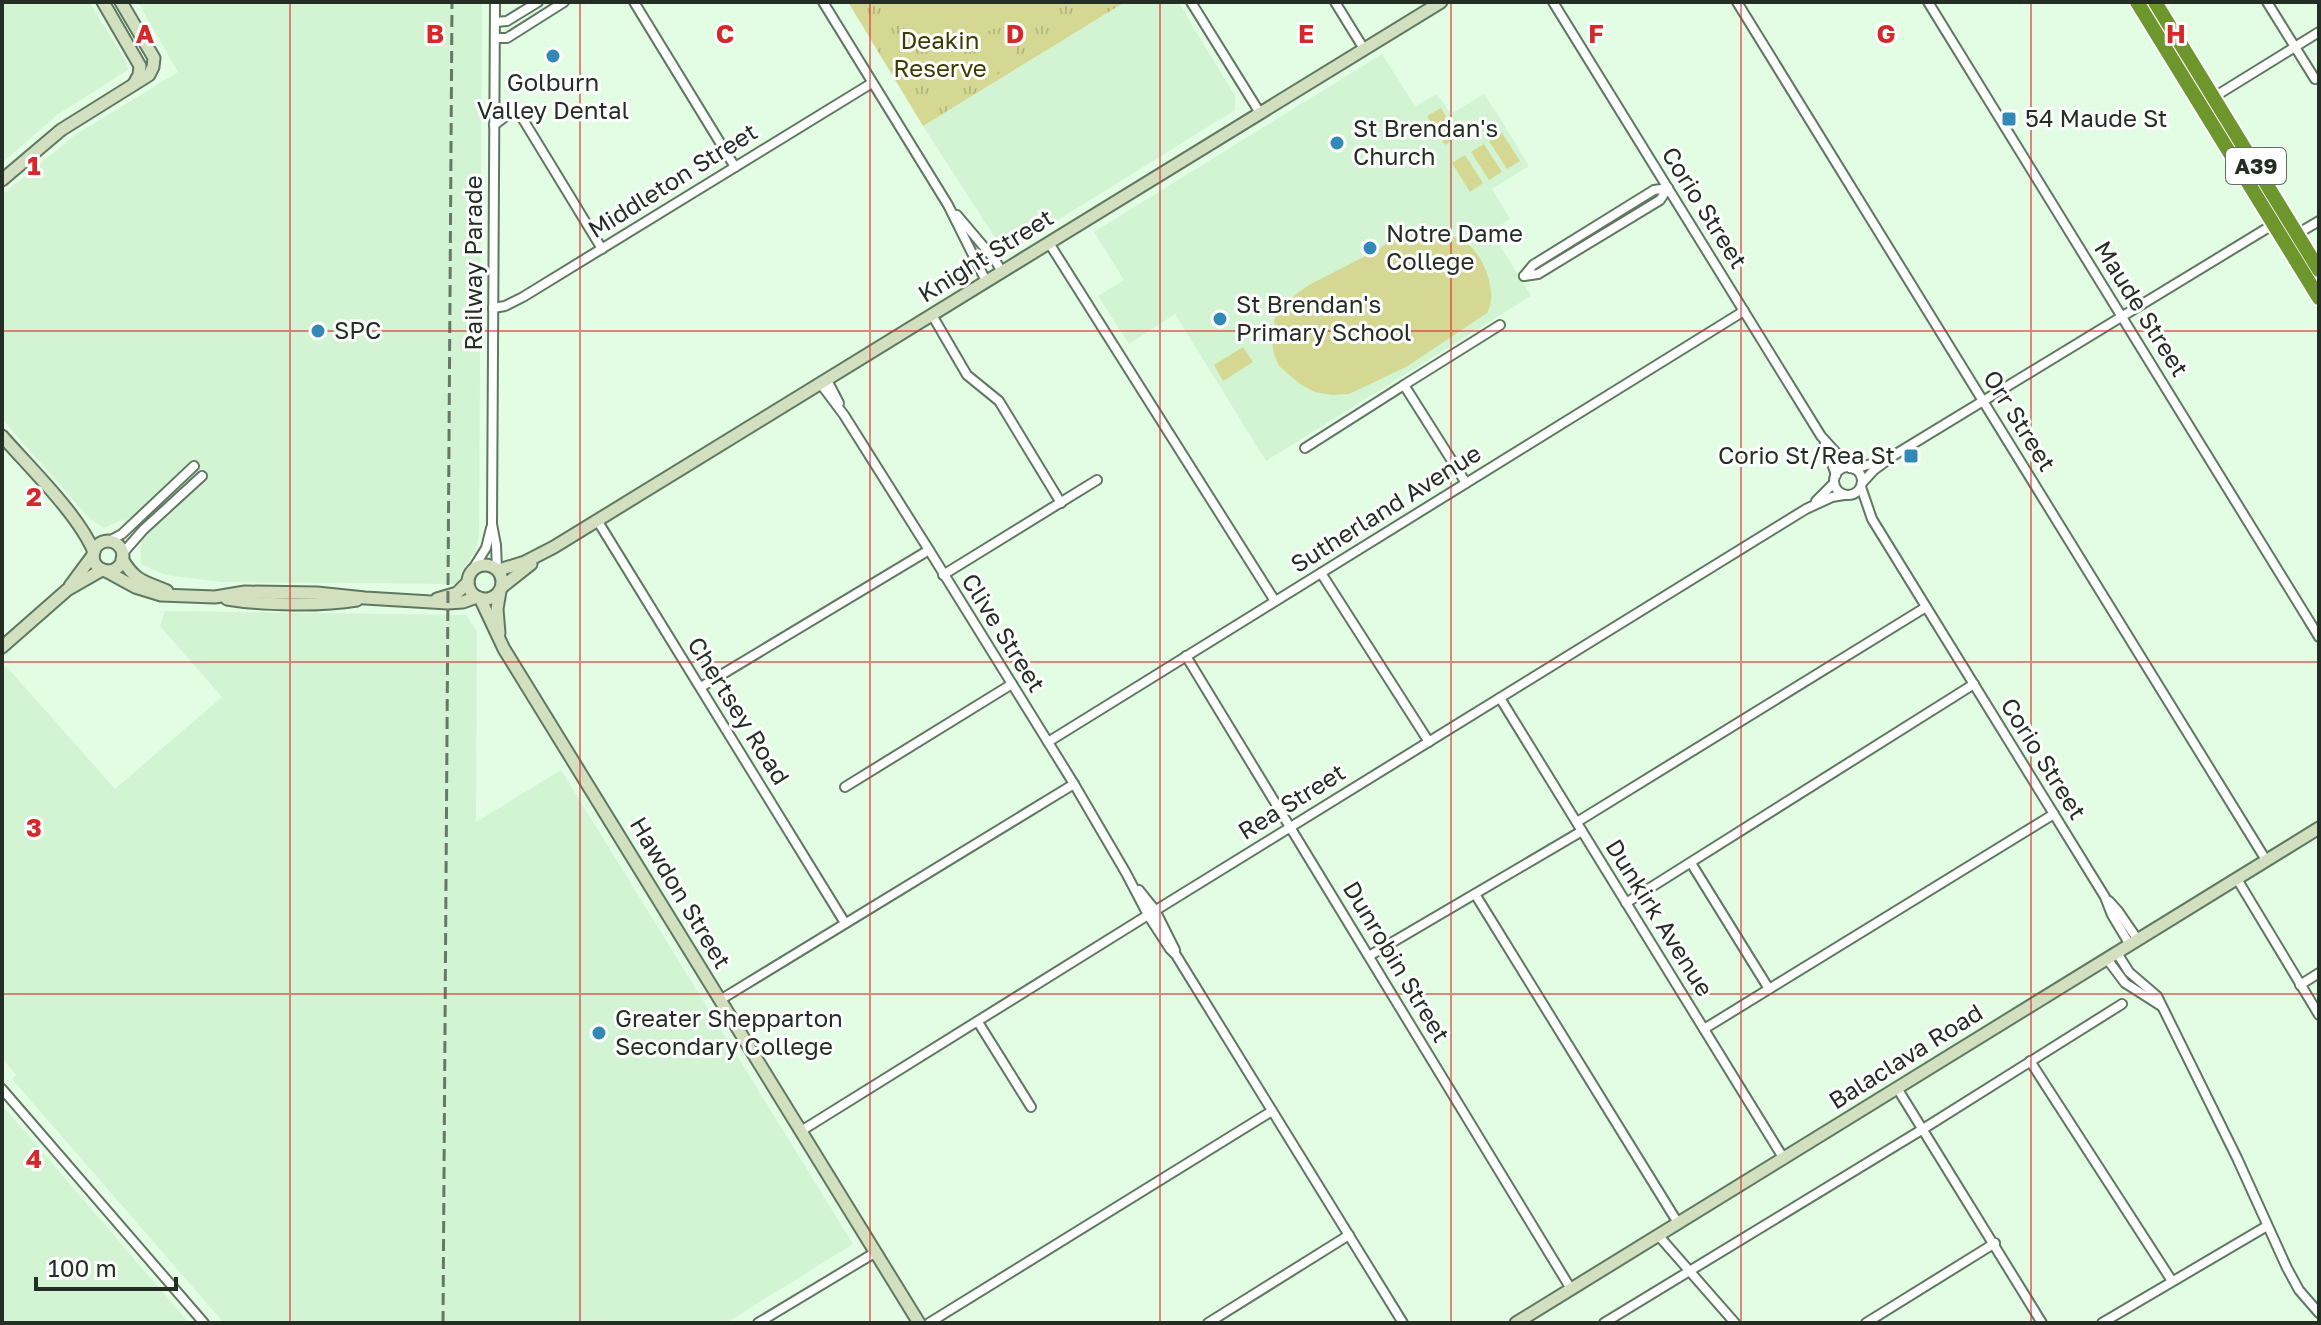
<svg xmlns="http://www.w3.org/2000/svg" width="2321" height="1325" viewBox="0 0 2321 1325" font-family="'Golos Text',sans-serif">
	<defs>
		<pattern id="grass-tufts" width="24" height="20" patternUnits="userSpaceOnUse" patternTransform="scale(2)"><rect width="24" height="20" fill="#d5d892"/><path d="M3 7l-1-3M5 7V3M7 7l1-3M15 17l-1-3M17 17v-4M19 17l1-3" fill="none" stroke="#b7ba7e"/></pattern>
	</defs>
	<rect width="100%" height="100%" fill="#e2fde3"/>
	<!-- built -->
	<g fill="#d2f4d3">
		<polygon points="2,2 89,2 126,61 128,70 57,115 2,163"/>
		<polygon points="138,2 482,2 479,534 476,550 462,571 459,584 222,582 166,575 141,564 141,539 123,519 104,528 90,519 2,419 2,195 75,135 178,72"/>
		<polygon points="1125,2 1178,2 1235,96 1235,110 1008,251 1003,250 923,126"/>
		<polygon points="1382,54 1415,106 1437,94 1451,114 1484,94 1501,120 1529,166 1492,189 1510,219 1491,231 1531,296 1266,461 1175,314 1129,344 1098,296 1124,280 1094,232"/>
		<polygon points="165,611 466,615 477,632 476,822 561,770 853,1244 726,1323 224,1323 12,1079 16,1075 2,1058 2,669 6,666 115,789 222,697 160,626"/>
		<polygon points="2,1105 189,1323 2,1323"/>
	</g>
	<!-- grass -->
	<polygon fill="url(#grass-tufts)" points="848,2 1125,2 923,126"/>
	<!-- pitch -->
	<g fill="#d5d892">
		<path d="M879 2H1041C1030 10 1018 19 1004 25 964 44 907 40 879 2Z"/>
		<polygon points="1009,41 1020,59 984,81 972,63"/>
		<polygon points="1441,108 1458,137 1445,145 1427,116"/>
		<polygon points="1502,133 1520,161 1507,169 1489,141"/>
		<polygon points="1484,144 1502,172 1489,180 1471,152"/>
		<polygon points="1465,155 1483,183 1470,192 1452,163"/>
		<path d="M1415 229C1432 228 1448 233 1463 241 1483 251 1499 294 1487 313L1406 367 1349 394 1332 395 1315 392 1300 384 1279 366 1274 354 1272 342 1274 326 1275 317 1294 296 1309 285 1379 249 1397 235Z"/>
		<polygon points="1243,347 1253,362 1223,381 1214,365"/>
	</g>
	<g fill="none" stroke-linecap="round" stroke-linejoin="round">
		<!-- street casing -->
		<g stroke="#5f7860" stroke-width="12">
			<g id="street">
				<polyline points="495,2 492,524 496,545 497,569"/>
				<polyline points="634,2 735,167"/>
				<polyline points="823,2 948,205 986,281"/>
				<polyline points="1191,2 1260,113"/>
				<polyline points="1335,2 1364,49"/>
				<polyline points="1553,2 1821,436 1850,468"/>
				<polyline points="1737,2 2266,860"/>
				<polyline points="1928,2 2319,637"/>
				<polyline points="2267,2 2315,79"/>
				<polyline points="495,22 507,21 538,2"/>
				<polyline points="495,38 507,38 564,2"/>
				<polyline points="2214,97 2319,32"/>
				<path d="M494 125C504 118 509 111 521 116L602 249"/>
				<polyline points="957,215 995,260 1002,272"/>
				<polyline points="2297,234 2319,221"/>
				<polyline points="1049,243 1275,601"/>
				<polyline points="1524,276 1538,274 1660,200 1668,188"/>
				<polyline points="1524,276 1533,265 1654,190 1668,188"/>
				<polyline points="493,308 505,306 523,297 872,83"/>
				<polyline points="932,315 967,375 999,401 1061,503"/>
				<polyline points="827,380 839,403"/>
				<polyline points="820,383 844,415 929,550 1074,784 1126,873 1148,915 1170,949 1176,955 1403,1323"/>
				<polyline points="1825,444 1836,475"/>
				<polyline points="1305,448 1404,385"/>
				<circle cx="1848" cy="481" r="14"/>
				<polyline points="1854,469 1881,461"/>
				<polyline points="1466,483 1404,385 1500,325"/>
				<polyline points="1862,483 1874,470 1896,454 2274,224"/>
				<polyline points="1861,487 1872,519 2105,897 2112,915 2130,945"/>
				<polyline points="1816,501 1834,483"/>
				<polyline points="597,520 845,923"/>
				<polyline points="109,541 122,534 194,466"/>
				<polyline points="122,554 143,530 202,476"/>
				<polyline points="471,572 486,548 491,528"/>
				<polyline points="1321,573 1429,742"/>
				<polyline points="943,575 1097,480"/>
				<polyline points="1186,656 1571,1289"/>
				<polyline points="701,687 929,550"/>
				<polyline points="1500,698 1784,1159"/>
				<polyline points="1048,742 1744,311"/>
				<polyline points="845,787 1012,684"/>
				<polyline points="1577,822 1926,607"/>
				<polyline points="1691,863 1769,989"/>
				<polyline points="2237,879 2319,1015"/>
				<polyline points="1139,890 1155,910 1175,950"/>
				<polyline points="1475,894 1678,1223"/>
				<polyline points="2109,901 2118,911 2138,940"/>
				<polyline points="1626,903 1974,684"/>
				<polyline points="2117,953 2129,972 2157,996 2237,1158 2287,1268 2299,1290 2319,1313"/>
				<polyline points="1369,956 1582,831"/>
				<polyline points="2107,959 2125,983 2161,1006"/>
				<polyline points="2300,985 2319,973"/>
				<polyline points="720,1000 1074,784"/>
				<polyline points="978,1022 1031,1107"/>
				<polyline points="1704,1029 2054,814"/>
				<polyline points="2030,1061 2172,1281"/>
				<polyline points="1897,1088 2042,1323"/>
				<polyline points="2,1089 204,1323"/>
				<polyline points="801,1131 1148,915 1806,509 1832,497 1844,495"/>
				<polyline points="1658,1235 1735,1323"/>
				<polyline points="758,1323 876,1252"/>
				<polyline points="929,1323 1272,1111"/>
				<polyline points="1208,1323 1349,1235"/>
				<polyline points="1604,1323 1923,1129 2122,1004"/>
				<polyline points="1866,1323 1995,1243"/>
				<polyline points="2102,1323 2267,1226"/>
			</g>
		</g>
		<!-- secondary casing -->
		<g stroke="#5f7860" stroke-width="15">
			<g id="secondary">
				<polyline points="103,2 140,66 139,75 134,84"/>
				<polyline points="2,180 61,130 149,75 153,67 154,58 121,2"/>
				<path d="M2 436C30 468 78 514 94 552"/>
				<circle cx="108" cy="556" r="15"/>
				<path d="M122 559C136 582 144 581 167 591"/>
				<circle cx="485" cy="582" r="17"/>
				<polyline points="104,570 135,587 161,595 215,597 245,592 317,593 365,598 448,603 463,602 477,597"/>
				<polyline points="499,570 525,562 554,547 1441,2"/>
				<polyline points="70,586 93,555"/>
				<polyline points="502,587 531,564"/>
				<polyline points="480,598 504,649 919,1323"/>
				<path d="M227 599C262 605 322 606 357 600"/>
				<polyline points="437,599 457,593 468,582"/>
				<polyline points="499,633 497,609 500,591"/>
				<polyline points="2,647 67,590 102,570"/>
				<polyline points="1516,1323 2319,828"/>
			</g>
		</g>
		<!-- highway casing -->
		<g stroke="#fff" stroke-width="18">
			<g id="highway">
				<polyline points="2137,2 2319,298"/>
				<polyline points="2155,2 2319,270"/>
			</g>
		</g>
		<!-- street -->
		<use href="#street" stroke="#fff" stroke-width="8"/>
		<!-- secondary -->
		<use href="#secondary" stroke="#d3e0c0" stroke-width="11"/>
		<!-- highway -->
		<use href="#highway" stroke="#6d962c" stroke-width="14"/>
		<!-- rail -->
		<polyline stroke="#687868" stroke-width="3" stroke-dasharray="12 6" stroke-linecap="butt" points="443,1323 452,2"/>
	</g>
	<!-- grid -->
	<path fill="none" stroke="#d62828" stroke-width="2" stroke-opacity="0.55" d="M290 2V1323M580 2V1323M870 2V1323M1160 2V1323M1451 2V1323M1741 2V1323M2031 2V1323M2 331H2319M2 662H2319M2 994H2319"/>
	<!-- markers -->
	<g fill="#3289b8" stroke="#fff" stroke-width="3">
		<circle cx="553" cy="56" r="8"/>
		<rect x="2001" y="111" width="16" height="16" rx="4"/>
		<circle cx="1337" cy="143" r="8"/>
		<circle cx="1370" cy="248" r="8"/>
		<circle cx="1220" cy="319" r="8"/>
		<circle cx="318" cy="331" r="8"/>
		<rect x="1903" y="448" width="16" height="16" rx="4"/>
		<circle cx="599" cy="1033" r="8"/>
	</g>
	<g text-anchor="middle" stroke-width="6" stroke-linejoin="round" paint-order="stroke">
		<!-- shield labels -->
		<rect fill="#fff" stroke="#666d66" stroke-width="2" x="2226" y="148" width="60" height="36" rx="6"/>
		<g font-size="22" font-weight="bold" fill="#242e24">
			<text x="2256" y="174">A39</text>
		</g>
		<!-- park labels -->
		<g font-size="24" fill="#3c3c00" stroke="#fff">
			<text x="940" y="49">Deakin<tspan x="940" dy="28">Reserve</tspan></text>
		</g>
		<!-- poi labels -->
		<g font-size="24" fill="#242e24" stroke="#fff" text-anchor="start">
			<text x="553" y="91" text-anchor="middle">Golburn<tspan x="553" dy="28">Valley Dental</tspan></text>
			<text x="2025" y="127">54 Maude St</text>
			<text x="1353" y="137">St Brendan's<tspan x="1353" dy="28">Church</tspan></text>
			<text x="1386" y="242">Notre Dame<tspan x="1386" dy="28">College</tspan></text>
			<text x="1236" y="313">St Brendan's<tspan x="1236" dy="28">Primary School</tspan></text>
			<text x="334" y="339">SPC</text>
			<text x="1895" y="464" text-anchor="end">Corio St/Rea St</text>
			<text x="615" y="1027">Greater Shepparton<tspan x="615" dy="28">Secondary College</tspan></text>
		</g>
		<!-- street labels -->
		<g font-size="24" fill="#242e24" stroke="#fff">
			<text transform="translate(673 181) rotate(-32)" y="8">Middleton Street</text>
			<text transform="translate(1704 208) rotate(58)" y="8">Corio Street</text>
			<text transform="translate(986 256) rotate(-32)" y="8">Knight Street</text>
			<text transform="translate(474 263) rotate(-90)" y="8">Railway Parade</text>
			<text transform="translate(2141 309) rotate(58)" y="8">Maude Street</text>
			<text transform="translate(2019 421) rotate(58)" y="8">Orr Street</text>
			<text transform="translate(1386 509) rotate(-32)" y="8">Sutherland Avenue</text>
			<text transform="translate(1003 633) rotate(58)" y="8">Clive Street</text>
			<text transform="translate(738 711) rotate(58)" y="8">Chertsey Road</text>
			<text transform="translate(2043 759) rotate(58)" y="8">Corio Street</text>
			<text transform="translate(1292 802) rotate(-32)" y="8">Rea Street</text>
			<text transform="translate(680 893) rotate(59)" y="8">Hawdon Street</text>
			<text transform="translate(1659 918) rotate(58)" y="8">Dunkirk Avenue</text>
			<text transform="translate(1396 962) rotate(59)" y="8">Dunrobin Street</text>
			<text transform="translate(1906 1057) rotate(-32)" y="8">Balaclava Road</text>
		</g>
	</g>
	<g font-size="26" text-anchor="middle" font-weight="bold" fill="#d62828" stroke="#fff" stroke-width="6" stroke-linejoin="round" paint-order="stroke">
		<text x="145" y="43">A</text>
		<text x="435" y="43">B</text>
		<text x="725" y="43">C</text>
		<text x="1015" y="43">D</text>
		<text x="1306" y="43">E</text>
		<text x="1596" y="43">F</text>
		<text x="1886" y="43">G</text>
		<text x="2176" y="43">H</text>
		<text x="34" y="175">1</text>
		<text x="34" y="506">2</text>
		<text x="34" y="837">3</text>
		<text x="34" y="1168">4</text>
	</g>
	<!-- border -->
	<rect width="2321" height="1325" fill="none" stroke="#242e24" stroke-width="8"/>
	<!-- scale -->
	<path d="M36 1277v12h140v-12" fill="none" stroke="#242e24" stroke-width="4"/>
	<text x="48" y="1277" font-size="24" fill="#242e24" stroke="#ffffff" stroke-width="6" paint-order="stroke">100 m</text>
</svg>
